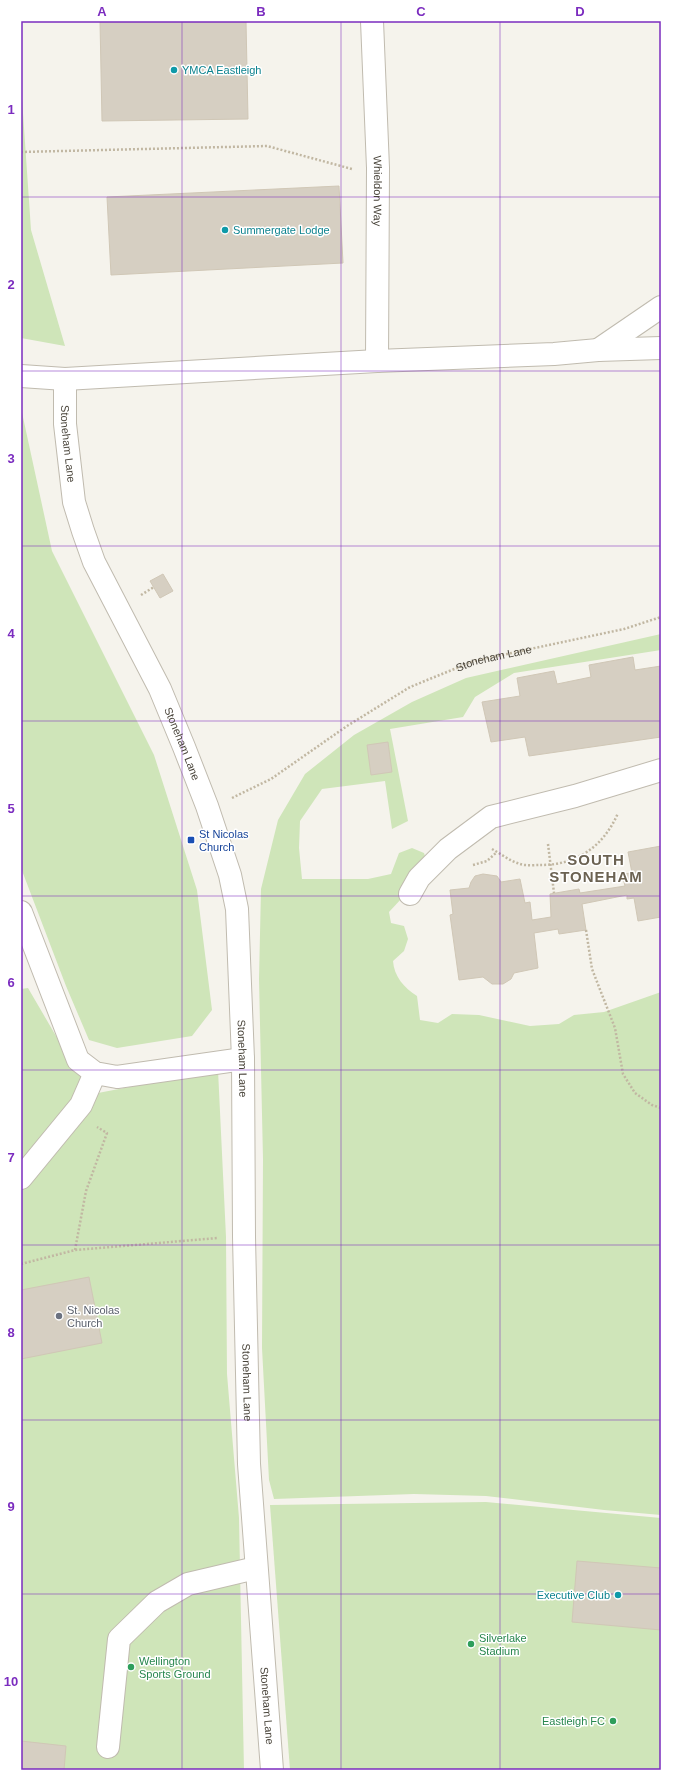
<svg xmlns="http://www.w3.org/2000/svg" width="682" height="1791" viewBox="0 0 682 1791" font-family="Arial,sans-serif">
	<rect width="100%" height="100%" fill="#f5f3ec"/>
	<!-- green -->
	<g fill="#cfe5b9">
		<polygon points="21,84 31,230 65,346 21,338"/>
		<polygon points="21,408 52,551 154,755 197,890 212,1010 192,1036 117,1048 89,1040 66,986 21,868"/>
		<path d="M661 634V650L514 673 475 697 463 717 390 729 408 821 392 829 385 781 322 789 300 821 299 848 302 879H368L391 874 399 853 412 848 424 853 427 863 403 897 389 912 391 923 404 926 408 939 404 951 393 961C394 976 404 988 417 996L420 1020 438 1023 452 1014 479 1015 530 1026 559 1024 574 1015 604 1012 661 992V1515L604 1510 486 1496 414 1494 274 1499 269 1480 262 1348 263 1159 259 979 261 889 278 820 305 774 354 735 412 702 466 678Z"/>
		<polygon points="28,988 70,1060 98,1093 218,1070 226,1237 227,1374 239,1518 244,1770 21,1770 21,989"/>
		<polygon points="486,1502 661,1518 661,1770 290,1770 270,1505"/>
	</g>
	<!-- building -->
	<g fill="#d6cfc2" stroke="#d0c7b6">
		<polygon points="100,21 246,21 248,119 102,121"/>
		<polygon points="339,186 343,263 111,275 107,197"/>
		<polygon points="163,574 173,591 160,598 150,581"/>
		<polygon points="633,657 635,670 661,666 661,737 529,756 525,737 491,742 482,702 520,696 517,678 554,671 557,684 591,677 589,665"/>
		<polygon points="388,742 392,772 371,775 367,745"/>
		<polygon points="661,846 661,917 638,921 634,898 627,899 627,895 582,904 586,930 559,934 558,929 534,933 538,968 514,973 511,979 503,984 492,984 483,977 459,980 450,915 453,914 450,890 469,888 471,882 475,876 483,874 497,876 501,882 520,879 525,903 530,902 532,920 551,917 550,894 579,889 580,893 625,886 622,874 632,873 628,852"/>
		<polygon points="89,1277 102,1343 21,1359 21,1290"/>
		<polygon points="577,1561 661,1568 661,1630 572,1622"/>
		<polygon points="21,1741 66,1746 64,1770 21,1770"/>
	</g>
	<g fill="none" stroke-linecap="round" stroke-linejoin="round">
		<!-- minor casing -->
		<g stroke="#c0bbaf" stroke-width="24">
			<g id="minor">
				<path id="s2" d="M372 21 378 168 377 361"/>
				<polyline points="598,350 661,307"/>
				<polyline points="21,376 65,379 377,361 554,354 598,350 661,348"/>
				<path id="s3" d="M65 379V424L74 502 83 531 94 562 160 689 184 747 207 806 230 875 237 909 243 1059 244 1237 249 1464 272 1770"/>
				<polyline points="410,894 419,878 448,849 491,817 575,796 661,770"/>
				<polyline points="21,912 78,1060 95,1073 117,1077 243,1059"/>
				<polyline points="21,1178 81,1105 95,1073"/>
				<polyline points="108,1747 119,1639 157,1602 188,1584 256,1568"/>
			</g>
		</g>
		<!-- path -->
		<g stroke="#c1b7a2" stroke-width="2.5" stroke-dasharray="2 2" stroke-linecap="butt">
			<polyline points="21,152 267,146 352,169"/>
			<polyline points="141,595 154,587"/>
			<path id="s1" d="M232 798 271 779 347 726 410 687 474 661 624 629 661 617"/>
			<polyline points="548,844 554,893"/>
			<path d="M492 849C501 854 510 861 520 864 526 866 535 865 541 865 577 865 604 846 618 813"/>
			<polyline points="473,865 487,861 497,852"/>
			<polyline points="586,930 592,969 615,1028 623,1074 635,1093 652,1105 661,1108"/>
			<polyline points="75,1250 86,1191 107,1133 97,1127"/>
			<polyline points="21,1264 75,1250 218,1238"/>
		</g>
		<!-- minor -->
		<use href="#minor" stroke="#fff" stroke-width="22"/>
	</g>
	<!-- grid -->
	<path fill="none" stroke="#7b2cbf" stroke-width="1" stroke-opacity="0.55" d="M182 21V1770M341 21V1770M500 21V1770M21 197H661M21 371H661M21 546H661M21 721H661M21 896H661M21 1070H661M21 1245H661M21 1420H661M21 1594H661"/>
	<!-- markers -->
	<g fill="#0f9aa8" stroke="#fff" stroke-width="1.5">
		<circle cx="174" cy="70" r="4"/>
		<circle cx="225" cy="230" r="4"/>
		<circle cx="618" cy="1595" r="4"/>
	</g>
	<rect fill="#1a4fb4" stroke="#fff" stroke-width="1.5" x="187" y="836" width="8" height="8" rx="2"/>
	<circle fill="#6b7280" stroke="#fff" stroke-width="1.5" cx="59" cy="1316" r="4"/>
	<g fill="#2e9e5b" stroke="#fff" stroke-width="1.5">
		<circle cx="471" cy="1644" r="4"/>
		<circle cx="131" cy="1667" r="4"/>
		<circle cx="613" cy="1721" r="4"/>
	</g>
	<g text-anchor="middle" stroke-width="3" stroke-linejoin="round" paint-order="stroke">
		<!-- culture labels -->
		<g font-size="11" fill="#0d838f" stroke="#fff" text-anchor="start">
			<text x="182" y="74">YMCA Eastleigh</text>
			<text x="233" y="234">Summergate Lodge</text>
			<text x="610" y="1599" text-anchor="end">Executive Club</text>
		</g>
		<!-- street labels -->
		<g font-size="11" fill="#49443a" stroke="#fff">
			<text dy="4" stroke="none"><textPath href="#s2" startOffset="170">Whieldon Way</textPath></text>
			<text dy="4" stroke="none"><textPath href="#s3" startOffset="65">Stoneham Lane</textPath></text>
			<text dy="4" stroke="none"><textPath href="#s1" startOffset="299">Stoneham Lane</textPath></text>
			<text dy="4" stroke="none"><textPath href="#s3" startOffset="389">Stoneham Lane</textPath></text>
			<text dy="4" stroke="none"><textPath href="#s3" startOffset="713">Stoneham Lane</textPath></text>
			<text dy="4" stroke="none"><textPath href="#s3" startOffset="1037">Stoneham Lane</textPath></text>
			<text dy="4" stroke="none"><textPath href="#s3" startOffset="1361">Stoneham Lane</textPath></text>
		</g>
		<!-- transit labels -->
		<g font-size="11" fill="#164399" stroke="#fff" text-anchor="start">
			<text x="199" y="838">St Nicolas<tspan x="199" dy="13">Church</tspan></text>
		</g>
		<!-- worship labels -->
		<g font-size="11" fill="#5b616d" stroke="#fff" text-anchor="start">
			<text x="67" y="1314">St. Nicolas<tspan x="67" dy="13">Church</tspan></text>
		</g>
		<!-- leisure labels -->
		<g font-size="11" fill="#27864d" stroke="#fff" text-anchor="start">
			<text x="479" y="1642">Silverlake<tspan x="479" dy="13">Stadium</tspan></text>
			<text x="139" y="1665">Wellington<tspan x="139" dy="13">Sports Ground</tspan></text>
			<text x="605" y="1725" text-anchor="end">Eastleigh FC</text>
		</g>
		<!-- district labels -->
		<g font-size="15" font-weight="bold" letter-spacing="1" fill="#6b6252" stroke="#fff">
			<text x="596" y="865">SOUTH<tspan x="596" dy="17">STONEHAM</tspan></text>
		</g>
	</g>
	<!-- border -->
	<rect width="682" height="1791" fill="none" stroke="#ffffff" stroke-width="44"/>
	<rect x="22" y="22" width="638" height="1747" fill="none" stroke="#7b2cbf" stroke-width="1.5"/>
	<g font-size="13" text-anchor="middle" font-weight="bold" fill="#7b2cbf">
		<text x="102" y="16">A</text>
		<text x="261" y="16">B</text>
		<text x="421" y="16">C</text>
		<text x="580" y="16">D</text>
		<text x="11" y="114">1</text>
		<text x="11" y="289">2</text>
		<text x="11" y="463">3</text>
		<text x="11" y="638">4</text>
		<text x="11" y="813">5</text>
		<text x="11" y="987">6</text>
		<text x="11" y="1162">7</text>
		<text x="11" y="1337">8</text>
		<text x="11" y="1511">9</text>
		<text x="11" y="1686">10</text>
	</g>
</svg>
